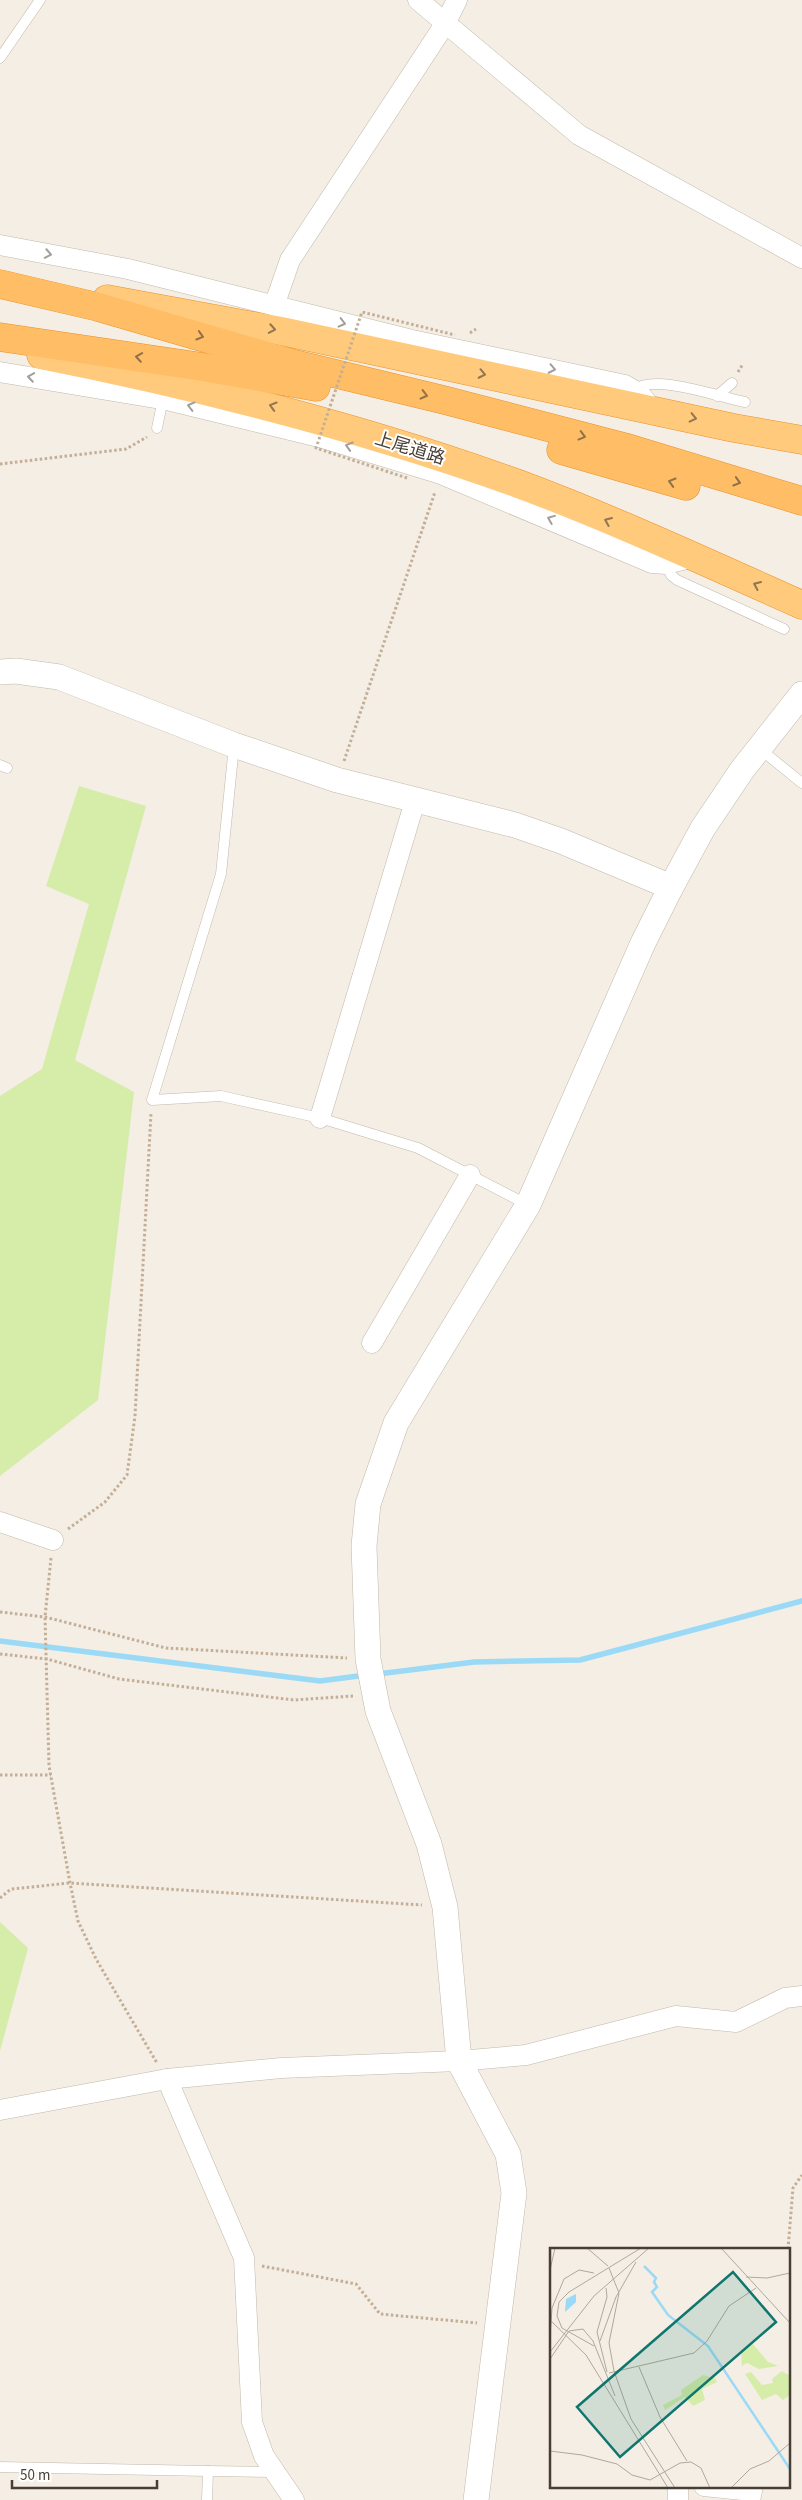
<svg xmlns="http://www.w3.org/2000/svg" width="802" height="2500" viewBox="0 0 802 2500" font-family="'Source Sans 3','Noto Sans JP',sans-serif">
	<rect width="100%" height="100%" fill="#f4eee5"/>
	<!-- green -->
	<g fill="#d5eda9">
		<polygon points="79,786 146,806 75,1060 134,1092 98,1400 0,1476 0,1096 42,1069 89,904 46,886"/>
		<polygon points="0,1922 28,1948 0,2051"/>
	</g>
	<g fill="none" stroke-linecap="round" stroke-linejoin="round">
		<!-- stream -->
		<g stroke="#9adaf7" stroke-width="5.5">
			<polyline points="0,1641 320,1681 366,1675"/>
			<polyline points="378,1674 474,1662 580,1660 802,1601"/>
		</g>
		<!-- service casing -->
		<g stroke="#c3b8a9" stroke-width="11">
			<g id="service">
				<polyline points="0,58 40,0"/>
				<path d="M634 390C654 373 719 397 745 402"/>
				<polyline points="717,396 732,383"/>
				<polyline points="157,428 163,399"/>
				<polyline points="666,564 671,575 677,580 784,629"/>
				<polyline points="234,746 221,874 152,1100 221,1096 320,1118 418,1148 528,1205"/>
				<polyline points="760,749 802,783"/>
				<polyline points="0,765 7,768"/>
				<polyline points="0,2467 208,2471"/>
				<polyline points="207,2500 208,2471 275,2472"/>
			</g>
		</g>
		<!-- minor casing -->
		<g stroke="#c3b8a9" stroke-width="21">
			<g id="minor">
				<polyline points="418,0 579,135 802,258"/>
				<polyline points="0,245 128,269 412,340 625,385 640,394 652,409"/>
				<polyline points="274,306 290,260 445,24 457,0"/>
				<polyline points="0,372 167,400 319,437 441,474 652,563 666,564 694,557"/>
				<polyline points="320,1118 415,801"/>
				<polyline points="372,1343 470,1175"/>
				<polyline points="0,1522 53,1540"/>
				<polyline points="167,2079 244,2258 252,2422 264,2456 294,2500"/>
				<polyline points="0,2110 167,2079 281,2068 459,2061 526,2055 676,2016 736,2022 785,1998 802,1996"/>
				<polyline points="678,2486 678,2500"/>
				<polyline points="704,2486 752,2491 750,2500"/>
			</g>
		</g>
		<!-- tertiary casing -->
		<g stroke="#c3b8a9" stroke-width="26">
			<g id="tertiary">
				<polyline points="0,672 16,671 59,677 234,745 337,780 515,825 561,841 671,887"/>
				<polyline points="476,2500 514,2193 508,2154 459,2061 445,1907 429,1844 378,1711 368,1659 364,1546 368,1504 396,1423 528,1205 643,943 671,887 703,828 742,770 802,694"/>
			</g>
		</g>
		<!-- trunk casing -->
		<g stroke="#ec9026" stroke-width="29">
			<g id="trunk">
				<polyline points="107,299 281,331 734,428 802,440"/>
				<path d="M41 355C202 387 361 427 516 483 613 519 708 563 802 605"/>
			</g>
		</g>
		<!-- motorway casing -->
		<g stroke="#ec9026" stroke-width="29">
			<g id="motorway">
				<polyline points="0,284 98,307 291,363 444,400 624,447 802,501"/>
				<polyline points="0,337 203,367 316,387"/>
				<polyline points="561,450 686,486"/>
			</g>
		</g>
		<!-- path -->
		<g stroke="#c4af96" stroke-width="3" stroke-dasharray="2.5 2.5" stroke-linecap="butt">
			<polyline points="470,333 476,329"/>
			<polyline points="738,372 743,364"/>
			<polyline points="0,464 126,449 147,437"/>
			<polyline points="344,761 435,492"/>
			<polyline points="68,1529 105,1502 127,1475 135,1416 151,1113"/>
			<polyline points="51,1558 45,1617 49,1766 70,1883 78,1921 96,1959 157,2063"/>
			<polyline points="0,1612 45,1617 166,1648 347,1658"/>
			<polyline points="0,1654 47,1659 119,1679 294,1700 353,1696"/>
			<polyline points="0,1775 51,1775"/>
			<polyline points="0,1898 11,1889 70,1883 422,1905"/>
			<polyline points="788,2249 793,2188 802,2175"/>
			<polyline points="262,2266 356,2284 380,2314 477,2323"/>
		</g>
		<!-- service -->
		<use href="#service" stroke="#fff" stroke-width="10"/>
		<!-- minor -->
		<use href="#minor" stroke="#fff" stroke-width="20"/>
		<!-- tertiary -->
		<use href="#tertiary" stroke="#fff" stroke-width="25"/>
		<!-- trunk -->
		<use href="#trunk" stroke="#ffca7c" stroke-width="28"/>
		<!-- motorway -->
		<use href="#motorway" stroke="#ffbd65" stroke-width="28"/>
		<!-- path-bridge -->
		<polyline stroke="#c4af96" stroke-width="3" stroke-dasharray="2.5 2.5" stroke-linecap="butt" points="407,478 316,448 362,312 455,335"/>
	</g>
	<!-- one-way arrows -->
	<defs><path id="oneway-chevron" d="M-2-3.5L2.5 0L-2 3.5" fill="none" stroke-width="1.6" stroke-linecap="round" stroke-linejoin="round" transform="scale(1.25)"/></defs>
	<g stroke="#a39e9a">
		<use href="#oneway-chevron" transform="translate(48 254) rotate(11)"/>
		<use href="#oneway-chevron" transform="translate(342 323) rotate(14)"/>
		<use href="#oneway-chevron" transform="translate(552 369) rotate(12)"/>
		<use href="#oneway-chevron" transform="translate(31 377) rotate(-171)"/>
		<use href="#oneway-chevron" transform="translate(191 406) rotate(-166)"/>
		<use href="#oneway-chevron" transform="translate(349 446) rotate(-163)"/>
		<use href="#oneway-chevron" transform="translate(551 519) rotate(-158)"/>
	</g>
	<g stroke="#917651">
		<use href="#oneway-chevron" transform="translate(272 329) rotate(10)"/>
		<use href="#oneway-chevron" transform="translate(482 374) rotate(12)"/>
		<use href="#oneway-chevron" transform="translate(273 406) rotate(-164)"/>
		<use href="#oneway-chevron" transform="translate(693 418) rotate(13)"/>
		<use href="#oneway-chevron" transform="translate(608 521) rotate(-157)"/>
		<use href="#oneway-chevron" transform="translate(757 585) rotate(-156)"/>
	</g>
	<g stroke="#917148">
		<use href="#oneway-chevron" transform="translate(200 336) rotate(17)"/>
		<use href="#oneway-chevron" transform="translate(139 357) rotate(-171)"/>
		<use href="#oneway-chevron" transform="translate(424 395) rotate(14)"/>
		<use href="#oneway-chevron" transform="translate(582 436) rotate(15)"/>
		<use href="#oneway-chevron" transform="translate(672 482) rotate(-164)"/>
		<use href="#oneway-chevron" transform="translate(737 482) rotate(17)"/>
	</g>
	<g text-anchor="middle" stroke-width="4" stroke-linejoin="round" paint-order="stroke">
		<!-- street labels -->
		<g font-size="18" fill="#473e34" stroke="#fff">
			<text transform="translate(410 448) rotate(17)" y="6">上尾道路</text>
		</g>
	</g>
	<!-- overview -->
	<g transform="translate(550 2248)">
		<rect width="240" height="240" fill="#f4eee5"/>
		<path d="M203 96 218 114 228 118 209 121 197 115 192 118 191 102ZM232 123 240 128V147L233 152 226 146 212 152 195 126 201 124 212 137 223 135 222 131ZM153 127 165 130 167 134 152 141 155 152 143 158 135 149 115 162 113 157 132 147 131 142Z" fill="#d5eda9"/>
		<path d="M26 46V54L15 64 16 51Z" fill="#9adaf7"/>
		<path fill="none" stroke="#9adaf7" stroke-width="2.5" d="M94 18 106 30 104 34 107 39 102 44 118 67 158 98 240 221"/>
		<path fill="none" stroke="#afa89e" stroke-width="1" d="M37 0 58 18M171 0 240 75M59 20 69 45 59 95 64 123 81 171 125 240M0 22 5 0M196 29 217 30 240 25M56 40 57 49 47 84 57 124M0 72 36 107 118 240M0 90 2 60 14 31 29 22 44 25M50 93 66 49 86 14M44 98 12 80 7 68 9 54 19 44 91 0M0 104 44 48 99 0M0 111 19 83 33 81 43 93 65 148M89 119 110 169 137 213M59 125 144 105 157 93 179 58 206 40M0 203 32 207 67 216 82 227 100 232 130 215 141 214 151 220 160 240M181 240 200 221 219 213 240 195"/>
		<path fill="#0f766e" fill-opacity="0.15" stroke="#0f766e" stroke-width="2.5" d="M183 24 226 74 70 209 27 159Z"/>
		<rect width="240" height="240" fill="none" stroke="#473e34" stroke-width="2.5"/>
	</g>
	<!-- scale -->
	<path d="M12 2480v8h145v-8" fill="none" stroke="#473e34" stroke-width="2.5"/>
	<text x="20" y="2480" font-size="15" fill="#473e34" stroke="#ffffff" stroke-width="4" paint-order="stroke">50 m</text>
</svg>
